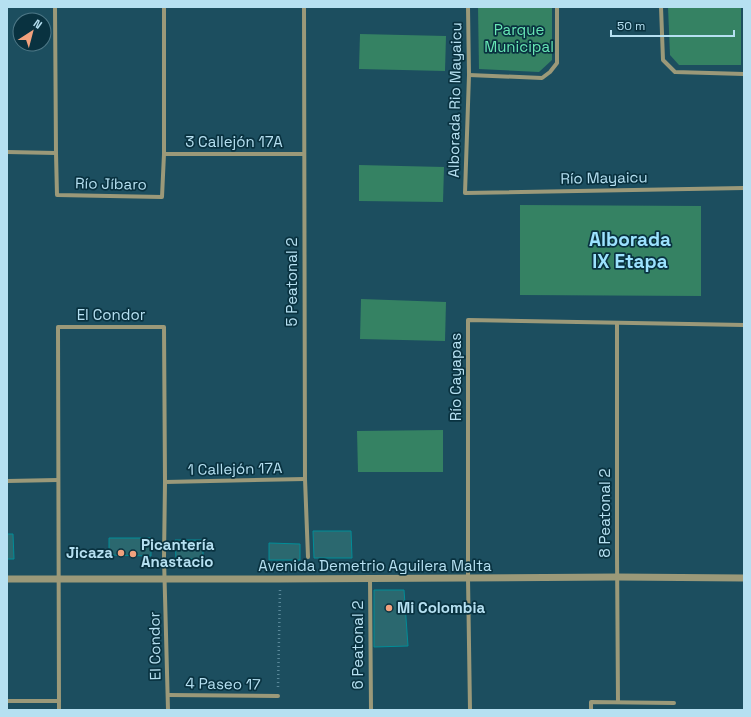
<svg xmlns="http://www.w3.org/2000/svg" width="751" height="717" viewBox="0 0 751 717" font-family="'Space Grotesk',sans-serif">
	<rect width="100%" height="100%" fill="#1c4e5f"/>
	<!-- green -->
	<g fill="#358263">
		<polygon points="478,7 552,7 552,60 539,72 479,69"/>
		<polygon points="668,7 741,7 741,65 679,65 670,55"/>
		<polygon points="360,34 446,36 445,71 359,69"/>
		<polygon points="359,165 444,167 443,202 359,201"/>
		<polygon points="520,205 701,206 701,296 520,295"/>
		<polygon points="361,299 446,302 445,341 360,339"/>
		<polygon points="443,430 443,472 358,472 357,431"/>
	</g>
	<!-- building -->
	<g fill="#2b686f" stroke="#018d98">
		<polygon points="313,531 351,531 352,558 314,558"/>
		<polygon points="7,534 13,534 14,559 7,559"/>
		<polygon points="109,538 151,538 151,556 109,555"/>
		<polygon points="175,540 203,540 203,559 176,559"/>
		<polygon points="269,543 300,544 300,560 269,560"/>
		<polygon points="374,590 404,590 408,646 374,647"/>
	</g>
	<g fill="none" stroke-linecap="round" stroke-linejoin="round">
		<!-- path -->
		<polyline stroke="#598899" stroke-width="2.5" stroke-dasharray="1 3" stroke-linecap="butt" points="278,687 280,590"/>
		<!-- minor -->
		<g stroke="#9b9979" stroke-width="4">
			<polyline points="55,7 56,153 57,195 162,197 164,154 164,7"/>
			<polyline points="304,7 305,479 308,557"/>
			<polyline points="468,7 469,75 465,193 744,188"/>
			<polyline points="661,7 663,60 675,72 744,74"/>
			<polyline points="469,75 542,78 550,72 557,63 557,7"/>
			<polyline points="7,152 56,153"/>
			<polyline points="164,154 304,154"/>
			<polyline points="617,323 617,553 618,702"/>
			<polyline points="7,481 58,480"/>
			<polyline points="165,482 305,479"/>
			<polyline points="370,579 371,710"/>
			<polyline points="168,695 278,696"/>
			<polyline points="7,701 59,701"/>
			<polyline points="59,710 58,327 164,327 165,482 164,558 168,710"/>
			<polyline points="470,710 468,578 468,320 744,325"/>
			<polyline points="591,710 591,702 674,703"/>
		</g>
		<!-- tertiary -->
		<polyline stroke="#9b9979" stroke-width="7" points="7,579 280,579 617,577 744,578"/>
	</g>
	<!-- markers -->
	<g fill="#f1a17d" stroke="#093240" stroke-width="1.5">
		<circle cx="121" cy="553" r="4"/>
		<circle cx="133" cy="554" r="4"/>
		<circle cx="389" cy="608" r="4"/>
	</g>
	<g text-anchor="middle" stroke-width="3.5" stroke-linejoin="round" paint-order="stroke">
		<!-- park labels -->
		<g font-size="15" fill="#68e7b4" stroke="#093240">
			<text x="519" y="35">Parque<tspan x="519" dy="17">Municipal</tspan></text>
		</g>
		<!-- street labels -->
		<g font-size="15" fill="#b6e0f1" stroke="#093240">
			<text transform="translate(455 100) rotate(-89)" y="5">Alborada Rio Mayaicu</text>
			<text x="234" y="147">3 Callejón 17A</text>
			<text transform="translate(604 178) rotate(-1)" y="5">Río Mayaicu</text>
			<text transform="translate(111 184) rotate(1)" y="5">Río Jíbaro</text>
			<text transform="translate(292 282) rotate(-90)" y="5">5 Peatonal 2</text>
			<text x="111" y="320">El Condor</text>
			<text transform="translate(456 377) rotate(-90)" y="5">Río Cayapas</text>
			<text transform="translate(235 469) rotate(-1)" y="5">1 Callejón 17A</text>
			<text transform="translate(605 513) rotate(-90)" y="5">8 Peatonal 2</text>
			<text x="375" y="571">Avenida Demetrio Aguilera Malta</text>
			<text transform="translate(358 645) rotate(-90)" y="5">6 Peatonal 2</text>
			<text transform="translate(155 646) rotate(-91)" y="5">El Condor</text>
			<text transform="translate(223 684) rotate(1)" y="5">4 Paseo 17</text>
		</g>
		<!-- poi labels -->
		<g font-size="15" font-weight="bold" fill="#b6e0f1" stroke="#093240" text-anchor="start">
			<text x="141" y="550">Picantería<tspan x="141" dy="17">Anastacio</tspan></text>
			<text x="113" y="558" text-anchor="end">Jicaza</text>
			<text x="397" y="613">Mi Colombia</text>
		</g>
		<!-- district labels -->
		<g font-size="19" font-weight="bold" fill="#9ce2fe" stroke="#093240">
			<text x="630" y="246">Alborada<tspan x="630" dy="22">IX Etapa</tspan></text>
		</g>
	</g>
	<!-- border -->
	<rect width="751" height="717" fill="none" stroke="#b6e0f1" stroke-width="16"/>
	<!-- north arrow -->
	<g transform="translate(32 32) rotate(36)"><circle r="19" fill="#093240" stroke="#4e7887"/>
	<path d="M0-3L7 15L0 10L-7 15Z" fill="#f1a17d"/>
	<text y="-6" font-size="11" font-weight="bold" text-anchor="middle" fill="#b6e0f1">N</text>
	</g>
	<!-- scale -->
	<path d="M611 30v6h123v-6" fill="none" stroke="#b6e0f1" stroke-width="2"/>
	<text x="617" y="30" font-size="12" fill="#b6e0f1" stroke="#093240" stroke-width="3" paint-order="stroke">50 m</text>
</svg>
